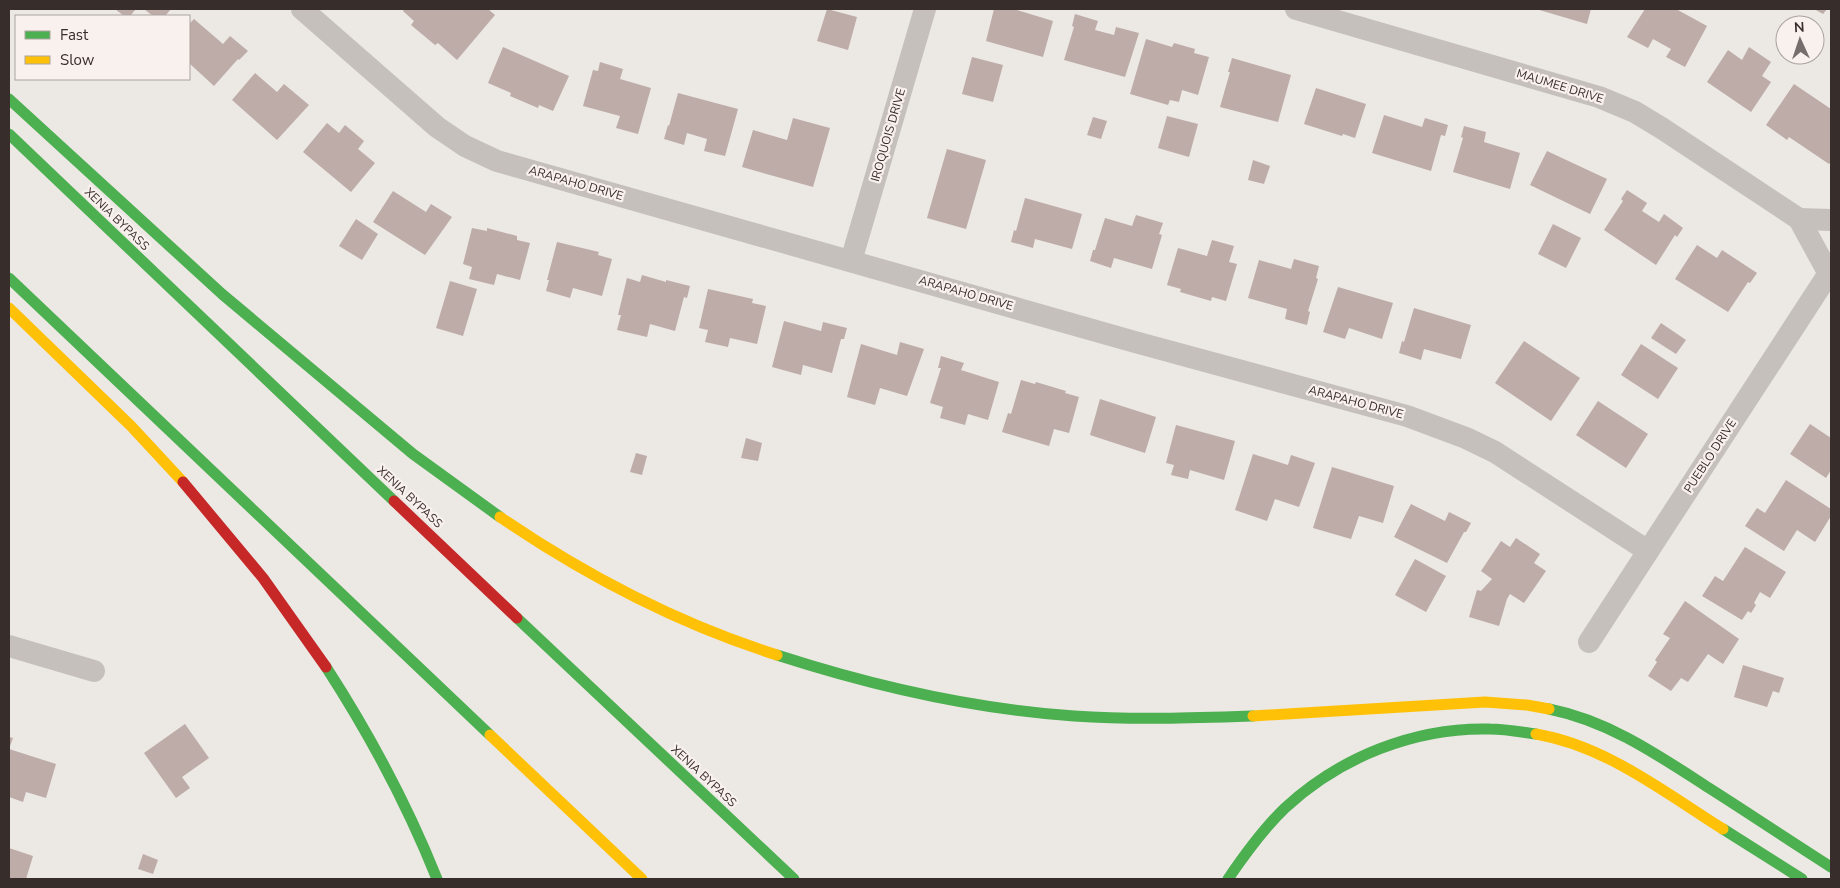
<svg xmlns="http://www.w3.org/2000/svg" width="1840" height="888" viewBox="0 0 1840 888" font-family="'Nunito Sans',sans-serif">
	<rect width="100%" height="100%" fill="#ece8e4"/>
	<!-- building -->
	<g fill="#beaca8">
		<polygon points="115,9 136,9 130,16 124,16"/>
		<polygon points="144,9 171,9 165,16 153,16"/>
		<polygon points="404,9 488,9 495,15 457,60 438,43 435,45 411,25 414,21 403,11"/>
		<polygon points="827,9 857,17 848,50 817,41"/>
		<polygon points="994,9 1017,9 1017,10 1053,21 1043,57 986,41"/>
		<polygon points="1536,9 1591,9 1587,24"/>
		<polygon points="1645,9 1676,9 1707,26 1685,67 1666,57 1671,49 1653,39 1648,48 1627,37"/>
		<polygon points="1814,9 1827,9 1823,14"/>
		<polygon points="1075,14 1098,21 1095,30 1114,35 1116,27 1139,33 1125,77 1064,60 1074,27 1072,26"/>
		<polygon points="194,19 223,44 230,36 248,51 239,60 238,59 214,86 189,63 189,24"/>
		<polygon points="1146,39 1172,47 1174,43 1195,49 1194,53 1209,57 1198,95 1182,90 1179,102 1170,100 1168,105 1130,94"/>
		<polygon points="503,47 569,76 553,111 539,105 538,108 510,96 511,93 488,83"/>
		<polygon points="1749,47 1771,62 1762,76 1771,82 1751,112 1707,82 1728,50 1742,60"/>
		<polygon points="972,57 1003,65 993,102 962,94"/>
		<polygon points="1232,58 1291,75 1278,122 1220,107 1230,72 1228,72"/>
		<polygon points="600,62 623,69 620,79 651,88 638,134 616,128 620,116 583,106 593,70 598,71"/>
		<polygon points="255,73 277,92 284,84 309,105 277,140 232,100"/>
		<polygon points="1794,84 1831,109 1831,162 1829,164 1789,137 1787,140 1766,125"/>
		<polygon points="1316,88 1366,104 1355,138 1343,134 1342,136 1304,124"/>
		<polygon points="678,93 738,109 725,156 704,151 707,139 687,133 684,145 664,139 668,125 669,126"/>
		<polygon points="1384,115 1422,127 1425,118 1448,125 1445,136 1441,135 1431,171 1372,153"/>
		<polygon points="1167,116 1198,124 1189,157 1158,148"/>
		<polygon points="1093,117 1107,121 1101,139 1087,135"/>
		<polygon points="793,118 830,128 813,187 742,167 753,130 787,140"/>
		<polygon points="327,123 339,133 345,125 364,141 358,149 375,163 351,192 303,152"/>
		<polygon points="1464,126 1486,132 1484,142 1520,153 1510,189 1453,172 1463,138 1461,137"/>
		<polygon points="947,149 986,160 966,229 927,218"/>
		<polygon points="1547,151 1607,179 1590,214 1530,185"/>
		<polygon points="1253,160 1270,166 1264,184 1248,180"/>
		<polygon points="1627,190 1647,203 1642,211 1659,222 1664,214 1683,228 1677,237 1675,235 1656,265 1604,230 1623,201 1621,199"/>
		<polygon points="393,191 426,212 431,204 452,217 425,255 373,222"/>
		<polygon points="1025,198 1082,214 1072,249 1035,239 1033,248 1011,242 1014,230 1016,231"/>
		<polygon points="1136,215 1163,223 1159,234 1162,235 1152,269 1114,258 1111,268 1090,261 1093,250 1095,250 1105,218 1132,226"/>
		<polygon points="356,219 378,234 362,260 339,246"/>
		<polygon points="1553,224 1581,238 1566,268 1538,254"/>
		<polygon points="472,228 487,231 487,228 517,236 517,240 530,243 520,280 497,274 494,285 469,279 472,267 463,264"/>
		<polygon points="1212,240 1234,246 1229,262 1237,264 1226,301 1212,297 1211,301 1180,292 1181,289 1167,285 1178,248 1207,256"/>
		<polygon points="557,242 599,252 598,255 612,259 602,296 573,288 570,298 546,291 549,280 547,280"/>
		<polygon points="1697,245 1717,258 1722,250 1757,273 1750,283 1748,282 1728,312 1675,279"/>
		<polygon points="1294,259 1319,266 1316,278 1318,279 1308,311 1310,312 1307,325 1285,319 1287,309 1248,298 1259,260 1291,269"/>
		<polygon points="642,275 666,282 666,280 690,286 687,298 684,297 675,331 650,324 647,337 617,330 621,315 618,315 627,278 640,282"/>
		<polygon points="450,281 477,289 463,336 436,328"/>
		<polygon points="1338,287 1393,303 1382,339 1349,328 1345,339 1323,332"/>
		<polygon points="708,289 753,299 752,303 766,306 757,344 730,338 728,347 705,342 708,330 699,328"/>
		<polygon points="1414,308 1471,325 1461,359 1424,349 1421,360 1399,353 1402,341 1404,342"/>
		<polygon points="784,321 821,331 823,322 847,328 844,339 841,339 832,373 803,365 801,375 772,367"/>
		<polygon points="1661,323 1686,340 1676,354 1651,338"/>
		<polygon points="1524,341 1580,378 1551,421 1495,383"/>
		<polygon points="900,342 924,349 907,396 880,388 875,405 847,397 861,344 897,355"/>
		<polygon points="1641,344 1678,368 1658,399 1621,375"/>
		<polygon points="941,356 964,363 961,370 999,382 988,420 968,414 965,425 940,418 943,407 930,403 941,368 938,368"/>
		<polygon points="1021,380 1035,384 1036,382 1066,391 1065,393 1079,397 1069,433 1054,429 1049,446 1002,432 1008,413 1011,414"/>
		<polygon points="1100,399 1156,417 1145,453 1090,435"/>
		<polygon points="1598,401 1648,434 1626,468 1576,435"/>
		<polygon points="1810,424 1831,438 1831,470 1826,478 1790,454"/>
		<polygon points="1176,425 1235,441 1224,480 1190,470 1188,479 1171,475 1174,465 1166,463"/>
		<polygon points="746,438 762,443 758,461 741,458"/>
		<polygon points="636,453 647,456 642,475 630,472"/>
		<polygon points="1253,454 1288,465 1291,455 1315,463 1299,507 1275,499 1267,521 1235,510"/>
		<polygon points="1332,467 1394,486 1383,523 1359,516 1351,539 1313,528"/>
		<polygon points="1786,480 1831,509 1831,516 1815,542 1797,530 1784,551 1745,526 1757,508 1765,513"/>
		<polygon points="1411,504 1445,521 1449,512 1471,523 1466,532 1464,532 1447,563 1394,537"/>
		<polygon points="1516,538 1540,554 1534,563 1546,571 1524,603 1510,594 1507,599 1499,626 1469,617 1477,590 1481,591 1492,579 1481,571 1501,541 1510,547"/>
		<polygon points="1745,547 1786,572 1770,598 1760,592 1754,603 1756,605 1751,613 1748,611 1742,620 1702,596 1715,576 1723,581"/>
		<polygon points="1415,559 1446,576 1426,612 1395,595"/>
		<polygon points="1685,601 1739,639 1723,664 1708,654 1688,682 1681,678 1671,691 1648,676 1657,662 1655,660 1670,638 1663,634"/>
		<polygon points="1743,665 1784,678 1779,693 1773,691 1767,707 1734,697"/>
		<polygon points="185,724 209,758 182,777 190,788 176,798 144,753"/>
		<polygon points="9,737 13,738 9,749 56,764 46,798 26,792 23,802 9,797"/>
		<polygon points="9,848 33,856 26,879 9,879"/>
		<polygon points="143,854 158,860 153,874 138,869"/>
	</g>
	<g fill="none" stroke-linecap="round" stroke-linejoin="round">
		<!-- street -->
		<g stroke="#c6c0bd" stroke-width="22">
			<polyline points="302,9 437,127 465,146 497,161 1135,342 1407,416 1466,438 1495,452 1648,551"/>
			<polyline points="1296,9 1599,97 1635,112 1663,129 1799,219 1829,274 1831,276"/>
			<polyline points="1799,219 1831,220"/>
			<polyline points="851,261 925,9"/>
			<polyline points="1589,642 1831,270"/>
			<polyline points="9,646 94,671"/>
		</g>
		<!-- fast -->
		<g stroke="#4caf50" stroke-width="11">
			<polyline points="9,99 222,294 413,454 500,517"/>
			<polyline points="9,134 394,501"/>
			<polyline points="9,278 490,735"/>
			<polyline points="517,618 794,879"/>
			<path d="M777 655C873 686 972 709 1074 716 1134 720 1193 718 1253 716"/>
			<path d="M326 667C370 735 407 804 437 879"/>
			<path d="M1549 709C1609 721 1658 755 1709 788 1750 814 1790 841 1831 867"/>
			<polyline points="1723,829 1802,879"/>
			<path d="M1228 879C1245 854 1263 829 1285 808 1340 757 1415 727 1490 729 1505 729 1521 732 1536 734"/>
		</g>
		<!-- slow -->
		<g stroke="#ffc107" stroke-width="11">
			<polyline points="9,308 131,426 183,482"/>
			<path d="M500 517C585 575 679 624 777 655"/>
			<polyline points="1253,716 1485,702 1527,705 1549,709"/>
			<path d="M1536 734C1606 746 1664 792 1723 829"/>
			<polyline points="490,735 642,879"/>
		</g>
		<!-- jam -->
		<g stroke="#c62828" stroke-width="11">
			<polyline points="183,482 263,578 326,667"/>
			<polyline points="394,501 517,618"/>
		</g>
	</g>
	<g text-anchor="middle" stroke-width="4.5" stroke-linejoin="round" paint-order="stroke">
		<!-- street labels -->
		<g font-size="12" fill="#372d2b" stroke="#f8f1ed">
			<text transform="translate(1560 86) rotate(17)" y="4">MAUMEE DRIVE</text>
			<text transform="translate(888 135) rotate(-74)" y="4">IROQUOIS DRIVE</text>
			<text transform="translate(576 183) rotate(16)" y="4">ARAPAHO DRIVE</text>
			<text transform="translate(117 219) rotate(44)" y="4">XENIA BYPASS</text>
			<text transform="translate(966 293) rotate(16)" y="4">ARAPAHO DRIVE</text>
			<text transform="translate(1356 402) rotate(15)" y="4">ARAPAHO DRIVE</text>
			<text transform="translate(1710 456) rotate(-57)" y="4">PUEBLO DRIVE</text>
			<text transform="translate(410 497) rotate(43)" y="4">XENIA BYPASS</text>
			<text transform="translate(704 776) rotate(43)" y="4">XENIA BYPASS</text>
		</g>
	</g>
	<!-- border -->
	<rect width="1840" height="888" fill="none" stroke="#372d2b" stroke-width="20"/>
	<!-- legend -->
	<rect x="15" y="15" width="175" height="65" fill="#f8f1ed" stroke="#aba39f"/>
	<rect x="25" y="31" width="25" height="8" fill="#4caf50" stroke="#aba39f"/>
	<text x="60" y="40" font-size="15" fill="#372d2b">Fast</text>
	<rect x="25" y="56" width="25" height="8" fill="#ffc107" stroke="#aba39f"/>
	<text x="60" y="65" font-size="15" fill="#372d2b">Slow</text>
	<!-- north arrow -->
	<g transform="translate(1800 40) rotate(357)"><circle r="24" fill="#f8f1ed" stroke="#aba39f"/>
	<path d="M0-4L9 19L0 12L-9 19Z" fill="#766e6c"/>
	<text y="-8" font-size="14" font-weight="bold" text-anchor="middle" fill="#372d2b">N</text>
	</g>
</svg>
